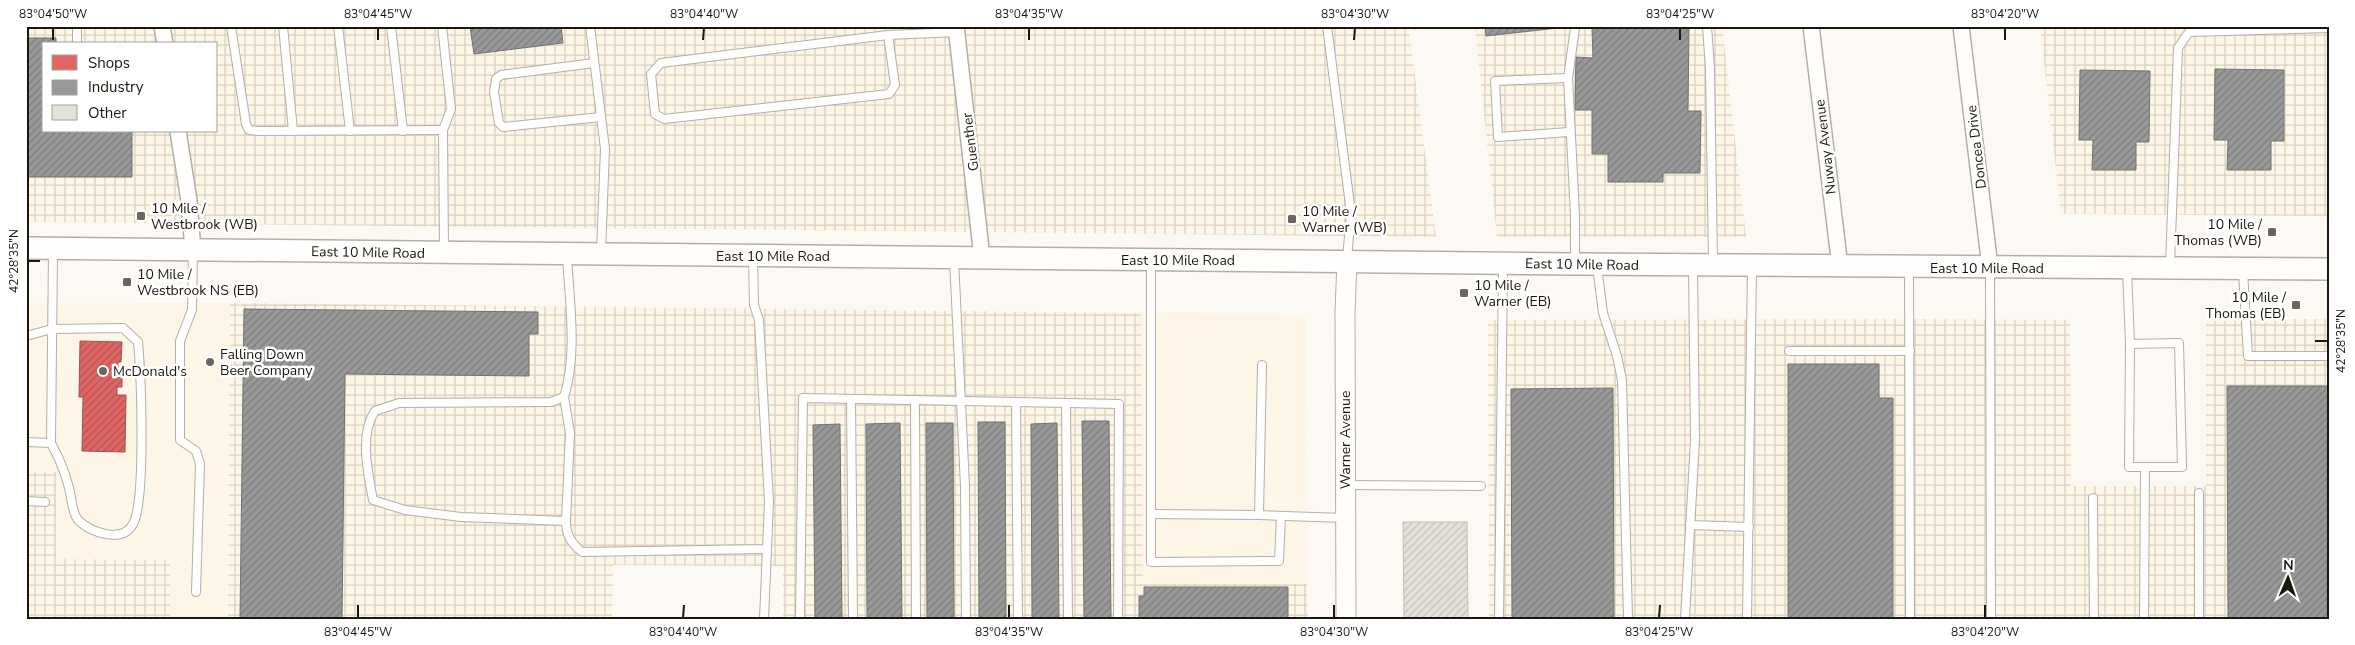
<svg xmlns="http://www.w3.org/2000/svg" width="2355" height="645" viewBox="0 0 2355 645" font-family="'Nunito Sans',sans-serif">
	<defs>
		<pattern id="industrial-grid" width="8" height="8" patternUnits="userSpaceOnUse" patternTransform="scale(1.25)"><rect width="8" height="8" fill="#fdf5e5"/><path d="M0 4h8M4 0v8" fill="none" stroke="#d8d1c3"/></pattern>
		<pattern id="shops-hatch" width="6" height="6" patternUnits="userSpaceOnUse" patternTransform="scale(1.25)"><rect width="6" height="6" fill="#e06666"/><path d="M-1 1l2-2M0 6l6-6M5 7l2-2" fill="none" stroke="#b55352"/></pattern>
		<pattern id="industry-hatch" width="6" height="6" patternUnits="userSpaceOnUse" patternTransform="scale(1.25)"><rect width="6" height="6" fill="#999"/><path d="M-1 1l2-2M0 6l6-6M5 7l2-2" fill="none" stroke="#7c7c7b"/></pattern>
		<pattern id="building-hatch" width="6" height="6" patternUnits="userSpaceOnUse" patternTransform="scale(1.25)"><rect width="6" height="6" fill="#e4e1da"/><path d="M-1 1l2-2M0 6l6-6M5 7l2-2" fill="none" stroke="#c3c0ba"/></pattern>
	</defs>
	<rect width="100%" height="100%" fill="#fcf9f4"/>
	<!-- built -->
	<g fill="#fdf5e5">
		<polygon points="26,303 230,303 227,618 170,617 170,560 55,559 56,472 26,472"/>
		<polygon points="1141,313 1306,315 1307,584 1143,584"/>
	</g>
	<!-- industrial -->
	<g fill="url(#industrial-grid)" fill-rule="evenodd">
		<path d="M26 26H1446L1409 31 1436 237 26 222ZM44 44H216V131H44Z"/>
		<polygon points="1475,26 1722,26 1746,237 1497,237"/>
		<polygon points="2040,26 2329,26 2329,216 2061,214"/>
		<polygon points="230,303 1141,313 1143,584 1307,584 1308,619 783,619 783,566 613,565 612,619 228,619"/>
		<polygon points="1925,319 2070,320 2071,486 2206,486 2206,319 2329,319 2329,619 1489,619 1488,320"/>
		<polygon points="26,472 56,472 56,559 170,560 170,617 227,619 26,619"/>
	</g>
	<!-- shops -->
	<polygon fill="url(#shops-hatch)" stroke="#a54e4c" points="80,341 122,342 121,362 118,362 118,376 122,376 122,387 117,387 117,395 126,395 125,452 82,451 83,397 79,397"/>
	<!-- industry -->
	<g fill="url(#industry-hatch)" stroke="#73726f">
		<polygon points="470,26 561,26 563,43 474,54"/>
		<polygon points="1485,26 1689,26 1688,111 1701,111 1700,173 1663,173 1663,182 1608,182 1608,154 1592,154 1592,110 1575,110 1576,57 1593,58 1592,28 1558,28 1486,36"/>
		<polygon points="26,38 56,38 56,44 44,44 44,131 132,131 132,177 26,177"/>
		<polygon points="2215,69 2284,70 2284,141 2271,141 2271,170 2227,170 2228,140 2214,140"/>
		<polygon points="2080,70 2150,71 2149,142 2136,142 2136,170 2092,170 2093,140 2079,140"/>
		<polygon points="244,309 538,312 538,334 529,334 529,376 345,374 342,619 240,619"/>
		<polygon points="1788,364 1879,364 1879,398 1893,398 1893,619 1788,619"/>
		<polygon points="2227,386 2329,386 2329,619 2228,619"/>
		<polygon points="1613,388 1614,619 1512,619 1511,389"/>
		<polygon points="1082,421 1109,421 1111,619 1084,619"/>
		<polygon points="978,422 1005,422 1006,619 979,619"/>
		<polygon points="900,423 902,619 867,619 866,424"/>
		<polygon points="926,423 953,423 954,619 927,619"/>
		<polygon points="1057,423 1059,619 1032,619 1031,424"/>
		<polygon points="840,424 842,619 815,619 813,425"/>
		<polygon points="1144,587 1288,587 1288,619 1139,619 1139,596 1144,596"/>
	</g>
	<!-- building -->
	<polygon fill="url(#building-hatch)" stroke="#c1beb7" points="1403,522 1467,522 1468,619 1404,619"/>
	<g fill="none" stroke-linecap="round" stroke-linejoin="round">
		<!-- service casing -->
		<g stroke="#b2afa9" stroke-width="10">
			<g id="service">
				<polyline points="77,26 77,44"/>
				<polyline points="231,26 246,124 249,130 258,131 443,130"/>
				<polyline points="283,26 293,131"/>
				<polyline points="338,26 350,131"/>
				<polyline points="391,26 403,131"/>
				<polyline points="442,26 451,109 443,130 444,252"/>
				<polyline points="590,26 605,149 601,252"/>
				<polyline points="1327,26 1351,213 1347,259"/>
				<polyline points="1707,26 1710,69 1713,263"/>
				<polyline points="888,35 895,85 889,94 664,119 655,114 651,74 661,63 888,35 957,32"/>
				<polyline points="594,63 501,75 496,79 494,92 499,123 503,127 601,117"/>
				<polyline points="1568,78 1495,81 1498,137 1569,132"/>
				<polyline points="193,250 192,310 180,341 180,440 196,451 200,464 196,592"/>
				<path d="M567 254C569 300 578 353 564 397L551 402 399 403 375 411C359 434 368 473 373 500L405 510 461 517 566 521C566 535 571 543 582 552L767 549 769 502 759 320 754 305 753 256"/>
				<polyline points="954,259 965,486 966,619"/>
				<polyline points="1151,260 1151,562 1279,561 1281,516"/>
				<polyline points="1575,263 1575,215 1568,78 1575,28"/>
				<polyline points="1597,266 1603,313 1617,356 1622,380 1628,619"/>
				<polyline points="2170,266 2178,48 2189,32 2329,28"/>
				<polyline points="1909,268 1910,619"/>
				<polyline points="1990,269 1991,619"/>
				<polyline points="2127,269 2130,344 2129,467 2182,467 2179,343 2130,344"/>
				<polyline points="2243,271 2248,356 2329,356"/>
				<path d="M26 336 52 329 123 328 138 342C141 374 146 501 133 524 122 544 91 532 79 521 75 517 73 509 72 503 69 481 62 463 51 443L26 442"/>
				<polyline points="1789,351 1910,351"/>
				<polyline points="1262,365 1259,515 1344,518"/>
				<polyline points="564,397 570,433 566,521"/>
				<polyline points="851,399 853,619"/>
				<polyline points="915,401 916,619"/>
				<polyline points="1016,403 1018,619"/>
				<polyline points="1066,403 1068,619"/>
				<polyline points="51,443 53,251"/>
				<polyline points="1345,485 1481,486"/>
				<polyline points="2199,493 2199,619"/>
				<polyline points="2093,498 2094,619"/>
				<polyline points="26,501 45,502"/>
				<polyline points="1151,514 1259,515"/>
				<polyline points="1690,525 1749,527"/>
				<polyline points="764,619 767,549"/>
				<polyline points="800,619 803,398 1119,404 1118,619"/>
				<polyline points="1499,619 1503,265"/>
				<polyline points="1685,619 1695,440 1693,266"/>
				<polyline points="1747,619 1752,266"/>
				<polyline points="2144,619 2145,467"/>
			</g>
		</g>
		<!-- minor casing -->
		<g stroke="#b2afa9" stroke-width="18">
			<g id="minor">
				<polyline points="162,26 165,44"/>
				<polyline points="956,26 982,258"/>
				<polyline points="1811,26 1840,267"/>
				<polyline points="1961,26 1990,267"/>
				<polyline points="178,131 189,201 193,250"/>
			</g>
		</g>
		<!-- tertiary casing -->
		<g stroke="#b2afa9" stroke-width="21">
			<polyline id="tertiary" points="1346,619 1345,312 1347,261"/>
		</g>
		<!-- secondary casing -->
		<g stroke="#b2afa9" stroke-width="24">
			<polyline id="secondary" points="26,248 1575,264 2329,269"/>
		</g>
		<!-- service -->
		<use href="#service" stroke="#fffefd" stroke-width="8"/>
		<!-- minor -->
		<use href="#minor" stroke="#fffefd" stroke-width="15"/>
		<!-- tertiary -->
		<use href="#tertiary" stroke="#fffefd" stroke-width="19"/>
		<!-- secondary -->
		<use href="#secondary" stroke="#fffefd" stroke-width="21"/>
	</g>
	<!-- ticks -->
	<path fill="none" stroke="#1b170e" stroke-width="2" d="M53 40V28M378 40V28M703 40 704 28M1029 40V28M1354 40 1355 28M1680 40V28M2005 40V28M28 261H40M2315 341H2328M358 618V605M683 618 684 605M1009 618V605M1334 618V605M1659 618 1660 605M1985 618V605"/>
	<!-- markers -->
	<g fill="#6a665e" stroke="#fff" stroke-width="2">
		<rect x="136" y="211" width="10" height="10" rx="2.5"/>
		<rect x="1287" y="214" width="10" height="10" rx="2.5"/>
		<rect x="2267" y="227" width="10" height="10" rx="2.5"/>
		<rect x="122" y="277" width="10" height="10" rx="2.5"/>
		<rect x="1459" y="288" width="10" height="10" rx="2.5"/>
		<rect x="2291" y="300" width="10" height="10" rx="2.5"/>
		<circle cx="210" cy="362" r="5"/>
		<circle cx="103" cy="371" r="5"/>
	</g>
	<g text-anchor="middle" stroke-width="5" stroke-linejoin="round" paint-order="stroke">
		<!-- street labels -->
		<g font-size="14" fill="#1b170e" stroke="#fff">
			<text transform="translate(970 142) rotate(-97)" y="5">Guenther</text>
			<text transform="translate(1825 147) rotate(-97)" y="5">Nuway Avenue</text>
			<text transform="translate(1976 147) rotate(-97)" y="5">Doncea Drive</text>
			<text transform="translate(368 252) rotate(1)" y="5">East 10 Mile Road</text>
			<text x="773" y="261">East 10 Mile Road</text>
			<text x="1178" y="265">East 10 Mile Road</text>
			<text transform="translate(1582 264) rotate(1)" y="5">East 10 Mile Road</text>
			<text x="1987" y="273">East 10 Mile Road</text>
			<text transform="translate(1345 440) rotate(-90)" y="5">Warner Avenue</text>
		</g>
		<!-- poi labels -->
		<g font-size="14" fill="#1b170e" stroke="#fff" text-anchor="start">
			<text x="151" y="213">10 Mile /<tspan x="151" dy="16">Westbrook (WB)</tspan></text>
			<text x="1302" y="216">10 Mile /<tspan x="1302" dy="16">Warner (WB)</tspan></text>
			<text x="2262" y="229" text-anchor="end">10 Mile /<tspan x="2262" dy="16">Thomas (WB)</tspan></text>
			<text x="137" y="279">10 Mile /<tspan x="137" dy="16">Westbrook NS (EB)</tspan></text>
			<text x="1474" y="290">10 Mile /<tspan x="1474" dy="16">Warner (EB)</tspan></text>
			<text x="2286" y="302" text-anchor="end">10 Mile /<tspan x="2286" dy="16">Thomas (EB)</tspan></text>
			<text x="220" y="359">Falling Down<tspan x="220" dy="16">Beer Company</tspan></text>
			<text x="113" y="376">McDonald's</text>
		</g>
	</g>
	<!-- border -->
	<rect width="2355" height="645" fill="none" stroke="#ffffff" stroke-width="55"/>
	<!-- legend -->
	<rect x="42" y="42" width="175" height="90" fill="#ffffff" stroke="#a4a29f"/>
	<rect x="52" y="55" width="25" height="15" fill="#e06666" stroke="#a4a29f"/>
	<text x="88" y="68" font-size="15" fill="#1b170e">Shops</text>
	<rect x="52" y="80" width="25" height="15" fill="#999999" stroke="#a4a29f"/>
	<text x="88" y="92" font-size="15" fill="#1b170e">Industry</text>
	<rect x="52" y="105" width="25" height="15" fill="#e4e1da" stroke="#a4a29f"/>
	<text x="88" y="118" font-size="15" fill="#1b170e">Other</text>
	<!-- north arrow -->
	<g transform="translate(2288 578) rotate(2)" stroke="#ffffff" stroke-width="4" paint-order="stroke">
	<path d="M0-4L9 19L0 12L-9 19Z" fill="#1b170e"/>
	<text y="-8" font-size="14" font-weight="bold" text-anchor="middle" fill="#1b170e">N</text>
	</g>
	<rect x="28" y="28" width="2300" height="590" fill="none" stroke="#1b170e" stroke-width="2"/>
	<g font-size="12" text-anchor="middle" fill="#1b170e">
		<text x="53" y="18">83°04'50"W</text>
		<text x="378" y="18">83°04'45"W</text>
		<text x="704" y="18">83°04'40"W</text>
		<text x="1029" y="18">83°04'35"W</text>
		<text x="1355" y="18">83°04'30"W</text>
		<text x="1680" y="18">83°04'25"W</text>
		<text x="2005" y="18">83°04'20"W</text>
		<text transform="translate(14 261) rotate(-90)" y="4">42°28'35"N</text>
		<text transform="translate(2341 341) rotate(-90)" y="4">42°28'35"N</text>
		<text x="358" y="636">83°04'45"W</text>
		<text x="683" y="636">83°04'40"W</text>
		<text x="1009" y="636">83°04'35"W</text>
		<text x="1334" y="636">83°04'30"W</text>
		<text x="1659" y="636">83°04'25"W</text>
		<text x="1985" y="636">83°04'20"W</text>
	</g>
</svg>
